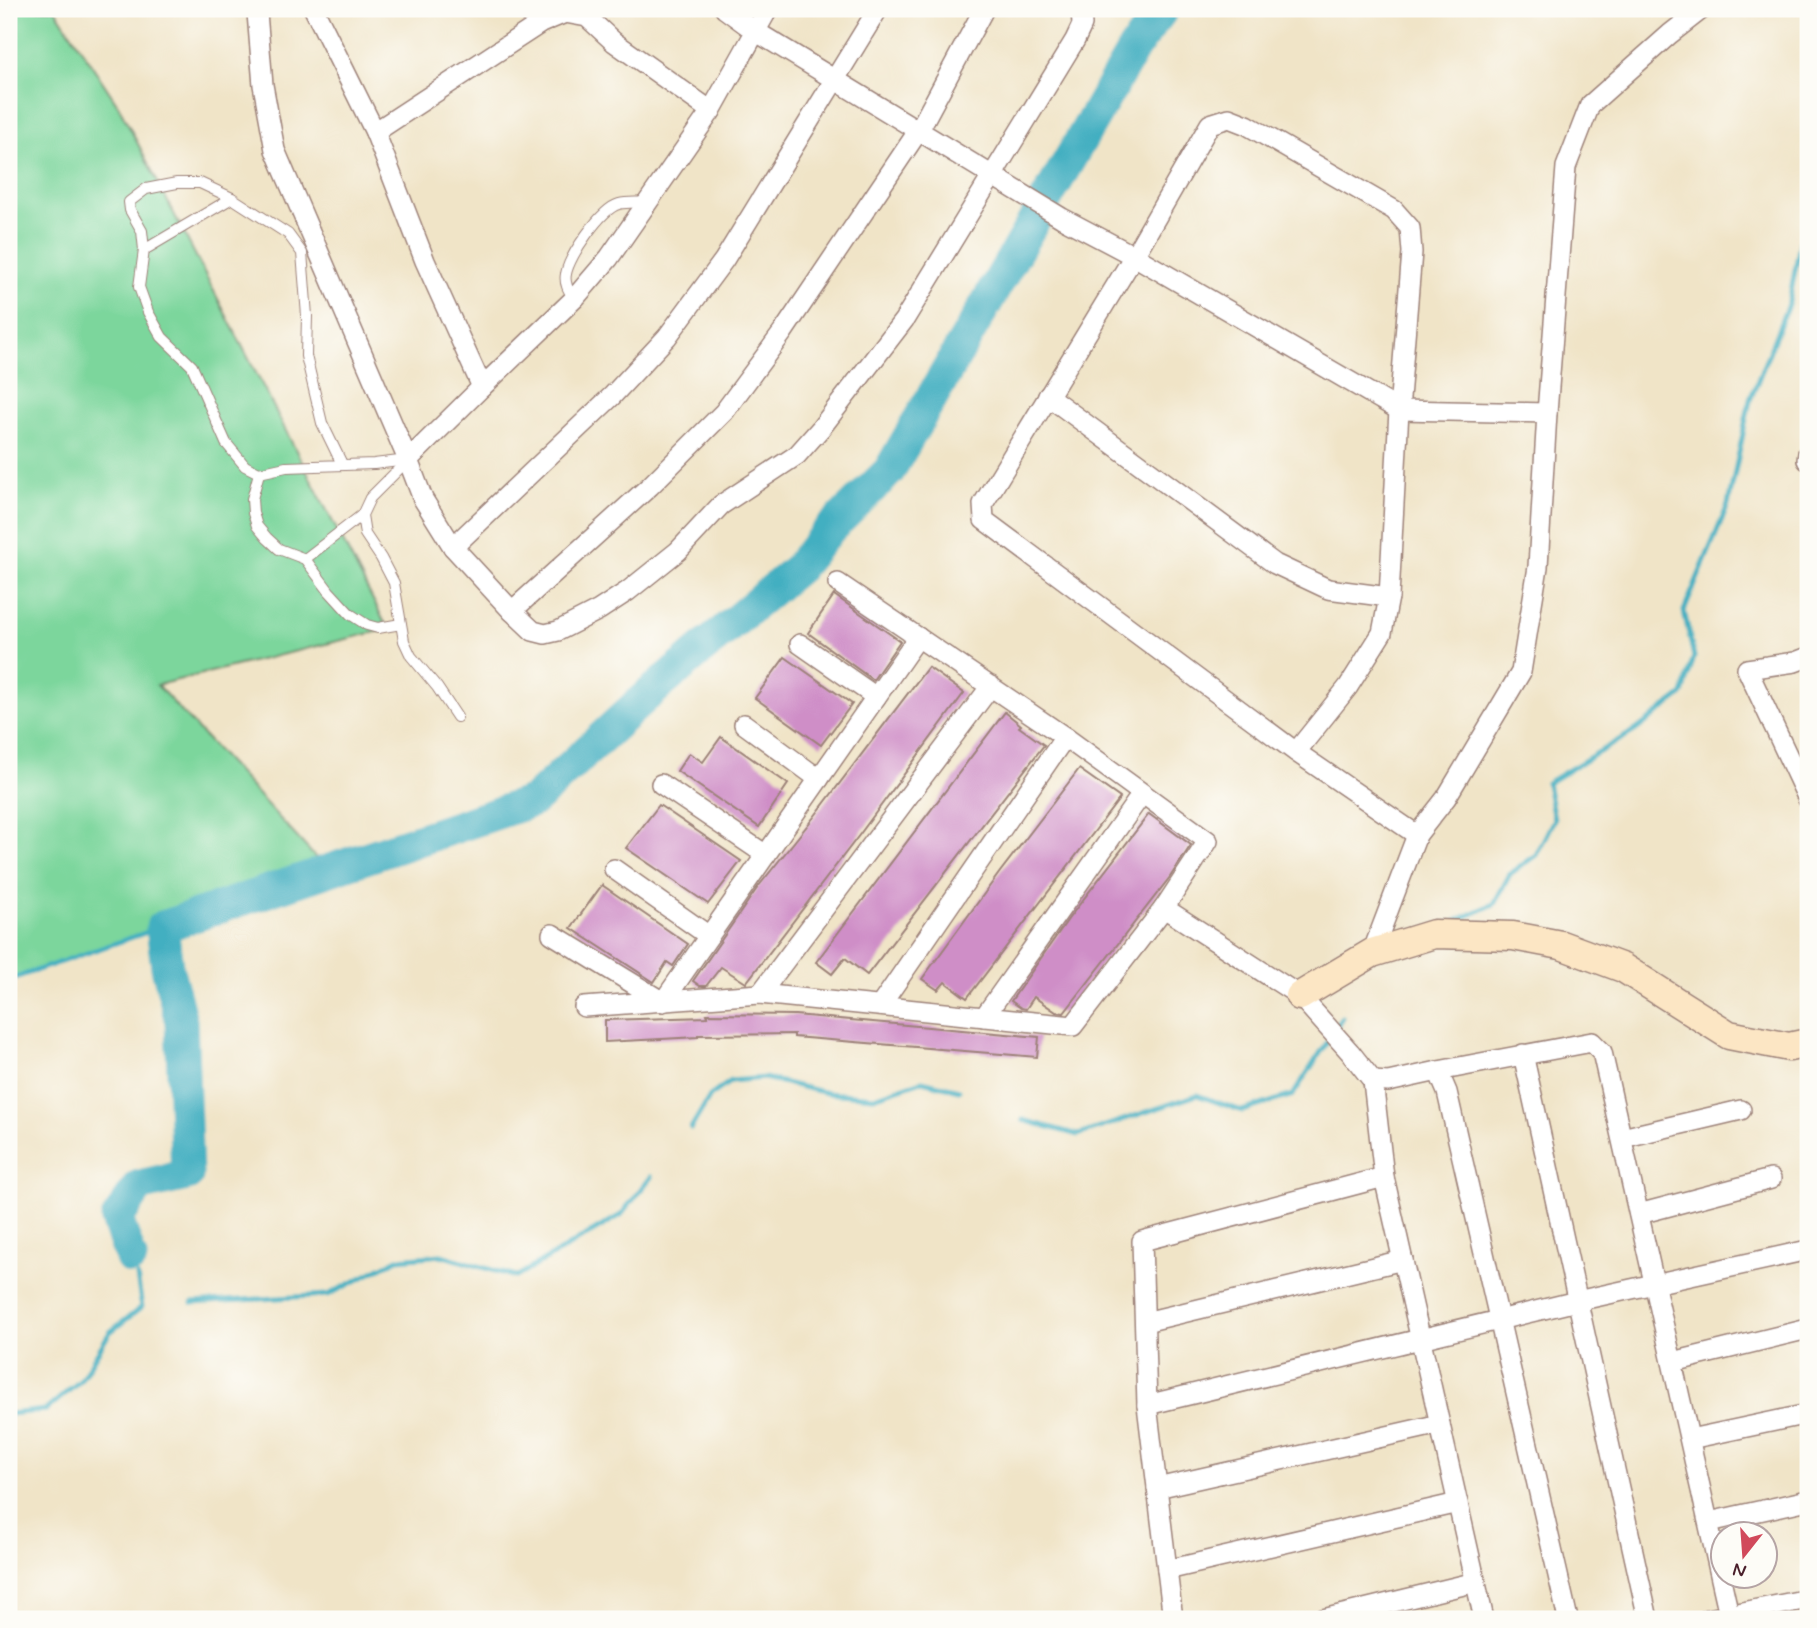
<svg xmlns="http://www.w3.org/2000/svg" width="1817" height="1628" viewBox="0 0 1817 1628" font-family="Mynerve,sans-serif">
	<rect width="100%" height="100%" fill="#fdfcf7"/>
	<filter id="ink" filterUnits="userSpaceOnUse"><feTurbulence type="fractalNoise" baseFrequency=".0143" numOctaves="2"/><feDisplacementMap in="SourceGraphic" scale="14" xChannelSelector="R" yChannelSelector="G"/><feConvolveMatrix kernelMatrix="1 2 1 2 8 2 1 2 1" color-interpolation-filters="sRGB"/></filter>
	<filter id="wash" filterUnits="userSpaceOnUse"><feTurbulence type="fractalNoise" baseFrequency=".00686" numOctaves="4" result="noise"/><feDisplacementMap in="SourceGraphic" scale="28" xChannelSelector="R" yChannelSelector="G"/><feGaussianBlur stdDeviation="1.57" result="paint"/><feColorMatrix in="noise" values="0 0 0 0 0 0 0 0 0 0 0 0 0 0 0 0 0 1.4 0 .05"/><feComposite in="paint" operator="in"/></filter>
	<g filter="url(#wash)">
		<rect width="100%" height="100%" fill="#f0e4c7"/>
		<!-- green -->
		<polygon fill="#7bd69c" stroke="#627a64" stroke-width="2" points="9,9 55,9 118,105 388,629 157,685 328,871 9,980"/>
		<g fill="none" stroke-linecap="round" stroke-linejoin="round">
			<!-- stream -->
			<g stroke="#43afc1" stroke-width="5">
				<polyline points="1451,923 1494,904 1510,874 1536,855 1554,819 1547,783 1636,730 1683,694 1694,657 1684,611 1728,505 1750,400 1789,302 1800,244 1808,220"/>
				<polyline points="9,980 162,927"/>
				<polyline points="1335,1029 1342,1017"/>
				<polyline points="1023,1120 1078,1135 1197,1095 1242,1111 1293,1095 1330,1038"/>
				<polyline points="691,1128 710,1096 731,1081 764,1078 827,1093 874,1097 922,1081 959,1090"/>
				<polyline points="192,1303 328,1295 398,1259 441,1255 516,1277 621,1215 651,1177"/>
				<polyline points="9,1414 46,1410 80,1381 110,1332 142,1307 137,1276"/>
			</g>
			<!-- river -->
			<polyline stroke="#43afc1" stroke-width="33" points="131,1258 117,1219 139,1186 187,1175 181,1021 167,967 162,927 533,801 643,699 798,568 829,530 889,471 1134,48 1163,9"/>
		</g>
		<g id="blocks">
			<!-- building -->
			<g fill="#cf8ec7">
				<polygon points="834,595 900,641 873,680 808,633"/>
				<polygon points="785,657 852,704 821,745 755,698"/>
				<polygon points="928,667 964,693 860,834 746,983 721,967 706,986 700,986 693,981 758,887 814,817"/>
				<polygon points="1005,712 1021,725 1019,727 1044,745 867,975 845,958 832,974 816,962"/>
				<polygon points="721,737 788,784 759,827 677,771 689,753 703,762"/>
				<polygon points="1079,769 1120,798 967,998 945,982 938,990 922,979 1000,872"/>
				<polygon points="659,805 741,861 708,904 626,848"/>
				<polygon points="1149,814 1191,845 1170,877 1064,1013 1056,1012 1034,997 1026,1009 1021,1008 1011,1001 1069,918"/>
				<polygon points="602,885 688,944 673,966 667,962 654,982 571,928"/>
				<polygon points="707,1014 795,1015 1039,1037 1037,1057 794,1037 794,1034 698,1035 698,1037 605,1042 605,1020 708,1017"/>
			</g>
		</g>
	</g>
	<g filter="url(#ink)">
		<use href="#blocks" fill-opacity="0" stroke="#9d8279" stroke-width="2"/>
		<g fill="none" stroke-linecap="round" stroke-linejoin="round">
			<!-- service casing -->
			<g stroke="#9d8279" stroke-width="12">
				<g id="service">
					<polyline points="144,250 232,198"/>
					<path d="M574 299C569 291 564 284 566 274 569 256 601 209 619 204 627 202 638 203 647 202"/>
					<polyline points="408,460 370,498 362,515 365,534 381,558 394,583 404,641 411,656 437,687 457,717"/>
					<polyline points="342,464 322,423 306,356 307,316 302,253 288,234 232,198 200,183 177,183 146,189 129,202 130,210 142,231 144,250 139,287 148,312 162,337 192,366 226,443 245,466 259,473 286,467 374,464 408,460"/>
					<polyline points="259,473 252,499 253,513 257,526 267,538 279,549 305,559 329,591 350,614 367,625 378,628 401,624"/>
					<polyline points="1806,513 1808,515"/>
					<polyline points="305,559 362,515"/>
				</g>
			</g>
			<!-- minor casing -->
			<g stroke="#9d8279" stroke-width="22">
				<g id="minor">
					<polyline points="262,9 257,13 263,85 275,150 408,460 423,499 453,547 512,611 533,631 545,634 558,631 599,610 628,591 678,551 721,505 797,455 821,428 904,320 1075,40 1082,25 1081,9"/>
					<polyline points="314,9 375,132 425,261 482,387 574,299 609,258 711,111 768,9"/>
					<polyline points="725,9 755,31 1062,218 1134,256 1399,410 1547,413"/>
					<polyline points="375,132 541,23 565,13 587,17 614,42 711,111"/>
					<polyline points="1048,396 1275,564 1328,589 1389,597"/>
					<polyline points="408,460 482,387"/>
					<polyline points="1807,460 1808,453"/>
					<polyline points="453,547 612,396 667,337 724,260 878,9"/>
					<polyline points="838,583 1065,737 1208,841 1164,908 1073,1026 760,994 991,686"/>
					<polyline points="512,611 650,486 724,412 783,332 919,130 984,9"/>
					<polyline points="800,644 876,697"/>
					<polyline points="1808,657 1795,662 1747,669 1808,799"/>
					<polyline points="744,724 819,779"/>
					<polyline points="1296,752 1348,687 1382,633 1389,597 1399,410 1412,252 1410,228 1394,210 1247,125 1229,118 1210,124 1134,256 983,504 984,520 1296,752 1417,835"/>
					<polyline points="661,784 766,855"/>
					<polyline points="614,869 709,936"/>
					<polyline points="1164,908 1300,996 1350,1052 1373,1081 1384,1177 1484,1619"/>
					<polyline points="552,934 663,1002 918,637"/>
					<polyline points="1372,953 1417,835 1446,798 1521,672 1538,567 1547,413 1566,167 1590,105 1670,34 1702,9"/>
					<polyline points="880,1006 1065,737"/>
					<polyline points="584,1007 760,994"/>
					<polyline points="984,1017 1142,794"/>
					<polyline points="1523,1054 1648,1619"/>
					<polyline points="1438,1071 1592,1042 1602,1052 1730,1619"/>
					<polyline points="1373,1081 1388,1082 1438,1071 1447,1092 1568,1619"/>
					<polyline points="1622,1138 1741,1110"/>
					<polyline points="1639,1214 1771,1179"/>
					<polyline points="1145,1322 1403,1260"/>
					<polyline points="1673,1362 1808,1329"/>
					<polyline points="1147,1405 1577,1301 1808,1250"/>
					<polyline points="1690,1439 1808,1414"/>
					<polyline points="1157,1488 1440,1424"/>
					<polyline points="1709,1522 1808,1500"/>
					<polyline points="1167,1570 1458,1503"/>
					<polyline points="1173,1619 1147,1405 1142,1241 1384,1177"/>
					<polyline points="1323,1619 1476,1582"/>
					<polyline points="1708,1619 1808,1599"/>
				</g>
			</g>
			<!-- secondary casing -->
			<g stroke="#9d8279" stroke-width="31">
				<polyline id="secondary" points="1300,996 1372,953 1434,934 1513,936 1561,945 1623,968 1729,1035 1789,1047 1808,1043"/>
			</g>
			<!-- service -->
			<use href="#service" stroke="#fff" stroke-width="10"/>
			<!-- minor -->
			<use href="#minor" stroke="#fff" stroke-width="19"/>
			<!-- secondary -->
			<use href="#secondary" stroke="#fce6c4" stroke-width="28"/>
		</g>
	</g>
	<!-- margin -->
	<rect width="1817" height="1628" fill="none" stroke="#fdfcf7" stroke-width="35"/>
	<!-- north arrow -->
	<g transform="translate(1744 1555) rotate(197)"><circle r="33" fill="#fdfcf7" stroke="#b5a4a5" stroke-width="2"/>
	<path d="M0-5L12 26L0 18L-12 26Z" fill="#d1495b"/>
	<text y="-10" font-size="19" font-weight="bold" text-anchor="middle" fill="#4a1f2b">N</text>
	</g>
</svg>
